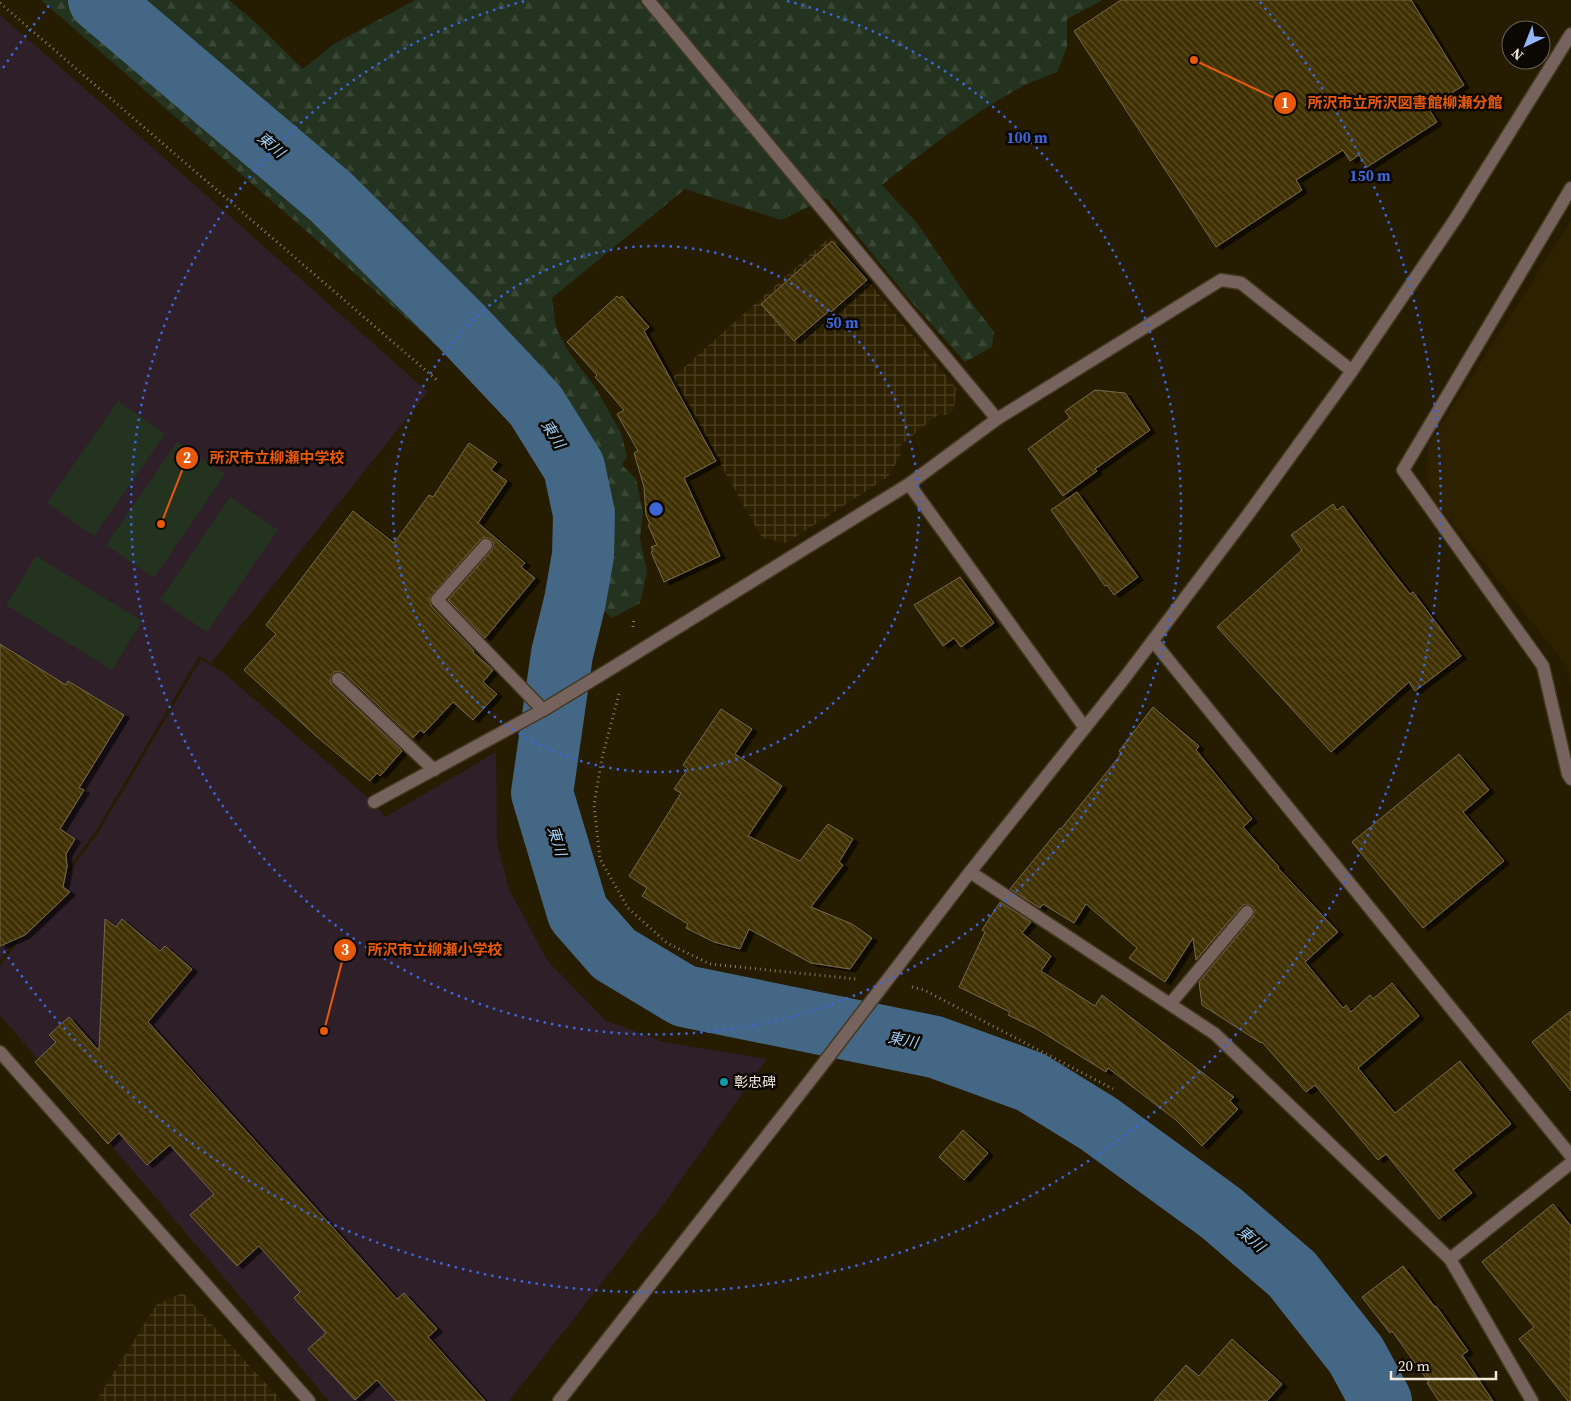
<svg xmlns="http://www.w3.org/2000/svg" width="1571" height="1401" viewBox="0 0 1571 1401" font-family="'Source Serif 4','Noto Sans JP',serif">
	<defs>
		<pattern id="industrial-grid" width="8" height="8" patternUnits="userSpaceOnUse" patternTransform="scale(1.25)"><rect width="8" height="8" fill="#2e2100"/><path d="M0 4h8M4 0v8" fill="none" stroke="#4d4125"/></pattern>
		<pattern id="forest-firs" width="22" height="20" patternUnits="userSpaceOnUse" patternTransform="scale(1.25)"><rect width="22" height="20" fill="#24331f"/><path d="M5 1l3.5 6h-7zM16 11l3.5 6h-7z" fill="#3a4734"/></pattern>
		<pattern id="building-back-hatch" width="6" height="6" patternUnits="userSpaceOnUse" patternTransform="scale(1.25)"><rect width="6" height="6" fill="#413104"/><path d="M-1 5l2 2M0 0l6 6M5-1l2 2" fill="none" stroke="#5d4f28"/></pattern>
		<filter id="shadow"><feDropShadow dx="5.5" dy="3" stdDeviation="0" flood-color="#0009"/></filter>
	</defs>
	<rect width="100%" height="100%" fill="#261c01"/>
	<!-- commercial -->
	<g fill="#2f1f28">
		<polygon points="0,15 154,149 428,392 211,663 199,656 96,831 0,960"/>
		<polygon points="201,659 224,673 373,802 385,817 496,752 497,843 509,889 547,960 605,1020 663,1042 767,1059 663,1205 509,1401 329,1401 0,1015 0,966 98,833"/>
	</g>
	<!-- industrial -->
	<g fill="url(#industrial-grid)">
		<polygon points="831,236 956,388 954,410 946,415 939,414 900,446 901,454 888,477 786,543 762,538 672,378"/>
		<polygon points="183,1293 282,1401 96,1401 157,1304"/>
	</g>
	<!-- built -->
	<polygon fill="#2e2100" points="1571,220 1571,688 1567,666 1433,499 1427,473 1428,446"/>
	<!-- forest -->
	<path fill="url(#forest-firs)" d="M41 0H229L256 23 303 69 334 44 415 0H1103L1067 19V47L1057 72C1047 76 1036 80 1025 85 974 112 927 149 882 185L917 223 968 298 994 332 992 347 965 362 908 298 827 198 781 220 685 189 552 298 556 328 568 351 595 387 621 433 627 456 622 465 636 479 643 512 640 538 647 572 640 603 612 618 586 596 571 554 567 505 555 463 422 332Z"/>
	<!-- park -->
	<g fill="#24331f">
		<polygon points="118,401 165,434 94,536 47,503"/>
		<polygon points="177,442 225,474 154,578 106,545"/>
		<polygon points="230,497 278,530 207,632 160,600"/>
		<polygon points="36,556 142,621 112,670 6,605"/>
	</g>
	<g fill="none" stroke-linecap="round" stroke-linejoin="round">
		<!-- river -->
		<polyline stroke="#436785" stroke-width="62" points="99,0 331,197 460,325 536,406 574,467 584,514 583,555 575,601 562,654 542,793 578,913 614,954 684,996 935,1047 1031,1082 1099,1124 1221,1213 1292,1274 1356,1355 1381,1401"/>
	</g>
	<!-- building -->
	<g fill="url(#building-back-hatch)" stroke="#75694d" filter="url(#shadow)">
		<polygon points="1121,0 1411,0 1464,85 1428,108 1437,122 1367,167 1359,155 1350,161 1343,150 1296,180 1302,190 1216,247 1074,31"/>
		<polygon points="832,241 867,280 831,312 830,310 794,341 761,304"/>
		<polygon points="617,296 619,298 622,296 649,327 644,331 716,461 684,478 720,556 664,582 651,552 653,551 651,547 657,545 648,525 650,524 646,515 644,487 634,453 638,451 617,414 624,410 595,377 597,375 567,342"/>
		<polygon points="1095,390 1125,393 1150,430 1095,469 1097,471 1063,496 1028,449 1070,418 1065,411"/>
		<polygon points="469,443 497,462 491,470 507,481 478,523 525,563 521,567 535,578 485,638 448,600 492,550 494,543 491,539 484,537 480,540 429,598 431,606 474,651 473,652 493,670 483,682 497,694 473,720 453,702 424,733 420,730 413,738 344,673 336,671 332,674 330,681 332,685 402,751 380,776 377,773 370,781 316,736 244,670 276,634 266,625 353,511 394,543 429,495 433,497"/>
		<polygon points="1077,492 1138,577 1114,595 1107,585 1105,586 1051,510"/>
		<polygon points="1333,504 1337,510 1343,506 1387,565 1410,594 1413,592 1461,656 1415,691 1409,682 1331,752 1217,627 1302,550 1291,535"/>
		<polygon points="960,577 994,623 961,647 954,638 943,646 914,605"/>
		<polygon points="0,644 66,685 68,681 124,715 79,788 84,790 60,829 75,839 66,854 67,867 63,887 70,892 25,935 0,946"/>
		<polygon points="1153,707 1199,746 1196,750 1252,819 1243,827 1279,867 1278,868 1338,932 1305,962 1343,1008 1346,1005 1351,1012 1370,995 1373,999 1392,983 1419,1016 1358,1068 1395,1113 1460,1061 1511,1124 1453,1170 1472,1193 1439,1219 1386,1154 1378,1160 1315,1085 1306,1092 1262,1042 1261,1043 1202,1005 1199,982 1253,917 1255,910 1252,906 1245,904 1241,907 1196,960 1193,938 1165,982 1129,958 1137,948 1086,904 1074,923 1043,904 1040,908 1010,889 1060,828 1061,829 1122,753 1119,751"/>
		<polygon points="721,709 752,729 735,754 782,786 748,836 800,861 828,824 853,839 839,862 843,865 811,907 852,924 872,938 850,969 811,963 749,929 740,949 714,942 686,928 688,924 642,896 647,888 629,876 681,793 674,789 688,769 683,765"/>
		<polygon points="1459,754 1489,790 1463,812 1504,861 1423,928 1352,842"/>
		<polygon points="1000,902 1031,922 1022,933 1051,956 1041,971 1095,1006 1102,995 1234,1097 1230,1101 1238,1109 1202,1146 1176,1120 1108,1068 1106,1072 1037,1029 1008,1015 1010,1012 959,987 985,932 982,930"/>
		<polygon points="105,919 116,927 122,919 160,951 165,946 192,969 148,1022 397,1299 404,1293 437,1329 428,1337 485,1401 396,1401 377,1380 355,1400 308,1349 326,1333 294,1298 300,1292 259,1246 237,1266 190,1215 214,1194 170,1145 147,1165 119,1133 108,1144 35,1062 56,1042 49,1035 69,1017 99,1051"/>
		<polygon points="1571,1011 1571,1091 1532,1042"/>
		<polygon points="963,1130 988,1153 964,1180 939,1157"/>
		<polygon points="1553,1204 1571,1226 1571,1401 1568,1401 1519,1339 1534,1327 1482,1262"/>
		<polygon points="1403,1266 1435,1307 1436,1306 1468,1351 1462,1355 1493,1401 1439,1401 1427,1383 1429,1382 1392,1331 1390,1333 1362,1297"/>
		<polygon points="1232,1339 1282,1384 1267,1401 1154,1401 1186,1365 1199,1376"/>
	</g>
	<g fill="none" stroke-linecap="round" stroke-linejoin="round">
		<!-- service casing -->
		<g stroke="#42391f" stroke-width="15">
			<g id="service">
				<polyline points="909,484 1085,728"/>
				<polyline points="486,545 437,600 543,710"/>
				<polyline points="338,679 434,770"/>
				<polyline points="1170,1004 1247,912"/>
			</g>
		</g>
		<!-- minor casing -->
		<g stroke="#42391f" stroke-width="15">
			<g id="minor">
				<polyline points="648,0 997,419"/>
				<polyline points="1571,188 1403,470 1543,666 1568,774 1571,779"/>
				<polyline points="374,802 543,710 612,668 909,484 997,419 1221,280 1241,283 1352,371"/>
				<polyline points="970,872 1215,1034 1450,1259 1532,1401"/>
				<polyline points="0,1052 309,1401"/>
				<polyline points="1450,1259 1571,1163"/>
			</g>
		</g>
		<!-- tertiary casing -->
		<g stroke="#42391f" stroke-width="15">
			<g id="tertiary">
				<polyline points="1153,641 1571,1156"/>
				<polyline points="559,1401 816,1073 970,872 1123,680 1247,516 1352,371 1456,218 1571,34"/>
			</g>
		</g>
		<!-- path -->
		<g stroke="#887f6a" stroke-width="3" stroke-dasharray="1 4" stroke-linecap="butt">
			<polyline points="0,3 438,381"/>
			<polyline points="633,627 634,618"/>
			<polyline points="619,694 602,758 594,805 600,859 628,908 667,943 710,964 856,979"/>
			<polyline points="912,987 924,990 1113,1089"/>
		</g>
		<!-- service -->
		<use href="#service" stroke="#77635d" stroke-width="12"/>
		<!-- minor -->
		<use href="#minor" stroke="#77635d" stroke-width="12"/>
		<!-- tertiary -->
		<use href="#tertiary" stroke="#77635d" stroke-width="12"/>
	</g>
	<!-- distance rings -->
	<g fill="none" stroke="#3d65d8" stroke-width="2.5" stroke-dasharray="2.5 5">
		<circle cx="656" cy="509" r="263"/>
		<path d="M787 1A525 525 0 1 1 525 1"/>
		<path d="M3 68A788 788 0 0 1 52 2M1260 2A788 788 0 1 1 3 950"/>
	</g>
	<!-- markers -->
	<circle fill="#0f9aa8" stroke="#0b0701" stroke-width="2" cx="724" cy="1082" r="5"/>
	<g text-anchor="middle" stroke-width="5" stroke-linejoin="round" paint-order="stroke">
		<!-- poi labels -->
		<g font-size="14" fill="#f1eada" stroke="#0b0701" text-anchor="start">
			<text x="734" y="1087">彰忠碑</text>
		</g>
		<!-- water labels -->
		<g font-size="15" font-style="italic" fill="#a0cff7" stroke="#0b0701">
			<text transform="translate(271 145) rotate(40)" y="5">東川</text>
			<text transform="translate(553 434) rotate(58)" y="5">東川</text>
			<text transform="translate(557 841) rotate(73)" y="5">東川</text>
			<text transform="translate(903 1040) rotate(11)" y="5">東川</text>
			<text transform="translate(1251 1239) rotate(41)" y="5">東川</text>
		</g>
	</g>
	<circle cx="656" cy="509" r="8" fill="#3d65d8" stroke="#0b0701" stroke-width="2.5"/>
	<g font-size="15" text-anchor="middle" font-weight="bold" fill="#3d65d8" stroke="#0b0701" stroke-width="5" stroke-linejoin="round" paint-order="stroke">
		<text x="1027" y="143">100 m</text>
		<text x="1370" y="181">150 m</text>
		<text x="842" y="328">50 m</text>
	</g>
	<!-- callouts -->
	<path fill="none" stroke="#e8590c" stroke-width="2" d="M1194 60L1285 103M161 524L187 458M324 1031L345 950"/>
	<g fill="#e8590c" stroke="#0b0701" stroke-width="2">
		<circle cx="1194" cy="60" r="5"/>
		<circle cx="161" cy="524" r="5"/>
		<circle cx="324" cy="1031" r="5"/>
		<circle cx="1285" cy="103" r="12"/>
		<circle cx="187" cy="458" r="12"/>
		<circle cx="345" cy="950" r="12"/>
	</g>
	<g font-size="15" text-anchor="middle" font-weight="bold" fill="#fff">
		<text x="1285" y="108">1</text>
		<text x="187" y="463">2</text>
		<text x="345" y="955">3</text>
	</g>
	<g font-size="15" text-anchor="middle" font-weight="bold" fill="#e8590c" stroke="#0b0701" stroke-width="5" stroke-linejoin="round" paint-order="stroke">
		<text x="1405" y="108">所沢市立所沢図書館柳瀬分館</text>
		<text x="277" y="463">所沢市立柳瀬中学校</text>
		<text x="435" y="955">所沢市立柳瀬小学校</text>
	</g>
	<!-- north arrow -->
	<g transform="translate(1526 45) rotate(223)"><circle r="24" fill="#0b0701" stroke="#676258"/>
	<path d="M0-4L9 19L0 12L-9 19Z" fill="#93b7fd"/>
	<text y="-8" font-size="14" font-weight="bold" text-anchor="middle" fill="#f1eada">N</text>
	</g>
	<!-- scale -->
	<path d="M1391 1371v8h105v-8" fill="none" stroke="#f1eada" stroke-width="2.5"/>
	<text x="1398" y="1371" font-size="15" fill="#f1eada" stroke="#0b0701" stroke-width="4" paint-order="stroke">20 m</text>
</svg>
